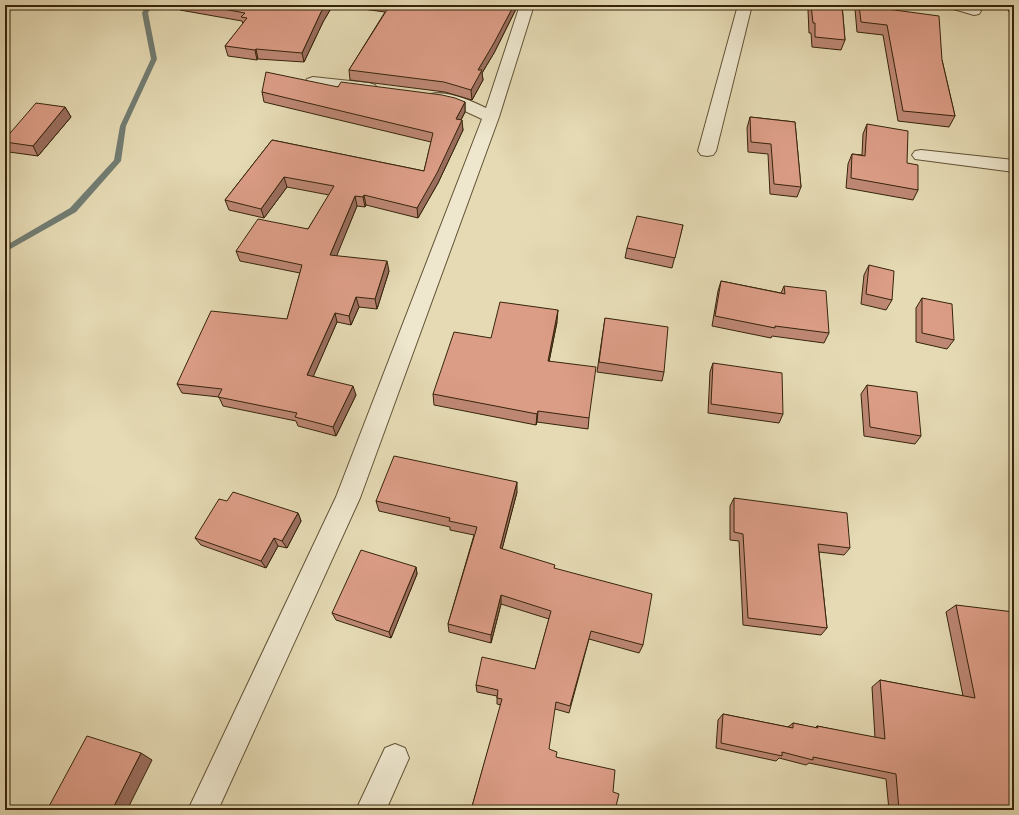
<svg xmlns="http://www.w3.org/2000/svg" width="1019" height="815" viewBox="0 0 1019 815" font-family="'Sorts Mill Goudy',serif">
	<rect width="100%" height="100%" fill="#e5dab4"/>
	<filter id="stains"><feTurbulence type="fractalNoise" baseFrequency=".005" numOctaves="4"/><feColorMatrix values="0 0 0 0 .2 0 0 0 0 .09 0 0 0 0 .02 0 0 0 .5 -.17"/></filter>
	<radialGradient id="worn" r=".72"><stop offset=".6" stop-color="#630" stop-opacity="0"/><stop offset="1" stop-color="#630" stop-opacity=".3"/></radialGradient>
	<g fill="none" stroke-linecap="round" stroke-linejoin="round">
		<!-- stream -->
		<polygon fill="#727d73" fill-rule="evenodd" points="146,5 152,5 148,13 157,59 126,126 121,161 76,212 5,252 5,246 70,208 114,160 120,126 151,59 142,13"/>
		<!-- minor casing -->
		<g stroke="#625235" stroke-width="2">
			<g id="minor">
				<path d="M520 5H534L499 117 360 498 218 810H188L336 497 482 119 456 107 431 100 429 97 431 94C447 90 472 101 486 108Z"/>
				<polygon points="738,5 752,5 716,151 713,155 707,156 701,155 698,151"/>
				<path d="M948 5C958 5 975 2 981 11L979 14 974 15 950 8Z"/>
				<polygon points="313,77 369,83 375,85 377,88 375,91 369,93 307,85 305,82 307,79"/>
				<polygon points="921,150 1014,160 1014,172 915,159 912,155 915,151"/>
				<polygon points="395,744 405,748 409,758 386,810 356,810 385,748"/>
			</g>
		</g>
		<!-- minor -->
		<use href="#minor" fill="#eee7ce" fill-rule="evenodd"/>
	</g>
	<!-- wall -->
	<g fill="#bd8774" stroke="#36240b">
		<polygon points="178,5 518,5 494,53 482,73 483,80 472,100 445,92 350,80 349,70 385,12 333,5 323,22 304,62 258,59 257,60 228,56 225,46 243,24 242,21 180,10"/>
		<polygon points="809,5 842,5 845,40 841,50 812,47 811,33 809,33 808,10"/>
		<polygon points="856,5 887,5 887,9 942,60 955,116 949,127 898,121 883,35 857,32 855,9"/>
		<polygon points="1004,5 1014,5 1014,18"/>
		<polygon points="338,87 465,102 465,112 461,120 463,130 438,183 418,218 366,205 365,207 357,206 336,256 389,271 377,309 359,307 351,325 337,322 313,376 356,395 336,436 298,426 296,421 223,406 219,397 182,393 177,384 287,319 300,273 240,261 236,251 308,229 329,195 287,187 264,218 229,210 225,200 272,140 424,171 431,142 264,102 262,92"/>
		<polygon points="65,107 71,117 38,156 9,152 5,146 5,139"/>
		<polygon points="750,117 795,122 801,187 797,197 770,194 768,154 748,152 747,128"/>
		<polygon points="867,124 907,163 918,190 913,200 846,188 848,164 852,154 862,155 863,134"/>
		<polygon points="683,225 672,268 625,258 627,248"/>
		<polygon points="869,265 892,300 886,310 861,304 864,275"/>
		<polygon points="721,281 781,293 784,286 829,333 824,343 772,336 771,338 712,326 718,291"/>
		<polygon points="922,298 954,340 947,349 916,342 916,308"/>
		<polygon points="605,318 664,372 662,381 597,372"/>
		<polygon points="557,322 549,361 589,418 588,429 537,422 536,425 434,405 433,394 491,338"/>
		<polygon points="713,363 783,414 779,423 708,413 710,372"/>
		<polygon points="867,385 921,436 915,444 864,436 861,394"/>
		<polygon points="517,492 502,549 555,569 643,645 639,653 589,639 569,713 555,709 471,810 501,705 497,704 497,696 477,692 476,685 535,669 549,619 501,604 491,643 449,632 448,624 474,535 450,530 450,527 379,511 376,501"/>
		<polygon points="734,498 850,548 844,555 819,552 827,628 821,635 743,625 739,541 730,540 730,506"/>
		<polygon points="227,501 298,513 301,521 287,548 278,546 266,568 201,545 195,538"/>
		<polygon points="416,567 417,574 391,638 336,620 332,613"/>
		<polygon points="956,605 1014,810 889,810 886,779 809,763 806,765 779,758 776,761 716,748 718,720 723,714 788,727 793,723 815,728 817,726 875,738 872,687 880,680 963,696 946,612"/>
	</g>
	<!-- shaded-wall -->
	<g fill="#9a6e5e" stroke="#36240b">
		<polygon points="5,5 16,5 5,14"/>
		<polygon points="326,5 333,5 323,22 304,62 302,53 321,12"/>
		<polygon points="514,5 518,5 494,53 482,73 483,80 472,100 471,90 478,70"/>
		<polygon points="256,49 258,59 257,60 255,50"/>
		<polygon points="465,102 465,112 456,129 456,119"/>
		<polygon points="65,107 71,117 38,156 33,146"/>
		<polygon points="462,120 463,130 438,183 418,218 417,208"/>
		<polygon points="284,177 287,187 264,218 261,209"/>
		<polygon points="364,195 366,205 365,207 363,197"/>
		<polygon points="355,196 357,206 333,265 330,255"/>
		<polygon points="387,261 389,271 377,309 375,299"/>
		<polygon points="356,297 359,307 351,325 349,316"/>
		<polygon points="558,310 557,322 547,372 548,361"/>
		<polygon points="335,313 337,322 310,384 307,375"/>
		<polygon points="353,386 356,395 336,436 333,427"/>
		<polygon points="538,411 537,422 536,425 537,414"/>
		<polygon points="517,482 517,492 500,557 500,548"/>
		<polygon points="298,513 301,521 287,548 282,541"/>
		<polygon points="274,538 278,546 266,568 261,561"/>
		<polygon points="416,567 417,574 391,638 389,632"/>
		<polygon points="501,595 501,604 491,643 491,635"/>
		<polygon points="141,753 152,760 127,810 112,810"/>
	</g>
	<!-- building -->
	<g fill="#dc9d87" stroke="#36240b">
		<polygon points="202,5 326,5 321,12 302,53 256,49 255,50 225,46 247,18 241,17 245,13"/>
		<polygon points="390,5 514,5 494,43 478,70 482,70 471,90 444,82 349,70"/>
		<polygon points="811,5 842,5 845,40 815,37 815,23 813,23"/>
		<polygon points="859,5 887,5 887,9 939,16 942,60 955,116 903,111 887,25 861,22"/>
		<polygon points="266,72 338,87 341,82 442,95 455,98 465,102 456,119 462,120 437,173 417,208 364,195 363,197 355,196 330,255 387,261 375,299 356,297 349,316 335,313 307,375 353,386 333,427 295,417 297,413 218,397 222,389 177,384 211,311 287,319 302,265 236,251 258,219 308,229 334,186 284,177 261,209 225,200 272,140 424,171 433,133 262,92"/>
		<polygon points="36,103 65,107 33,146 5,142 5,139"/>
		<polygon points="750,117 795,122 801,187 774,184 771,144 751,142"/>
		<polygon points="867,124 908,131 907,163 918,165 918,190 851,178 852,154 865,156"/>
		<polygon points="637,216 683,225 675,258 627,248"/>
		<polygon points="869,265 894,271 892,300 866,294"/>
		<polygon points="721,281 785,294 784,286 826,291 829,333 775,326 775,328 715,316"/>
		<polygon points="922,298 952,304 954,340 922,333"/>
		<polygon points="500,302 558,310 548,361 596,367 589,418 538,411 537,414 433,394 454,332 491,338"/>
		<polygon points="605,318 668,327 664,372 599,362"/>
		<polygon points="713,363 782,373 783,414 711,404"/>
		<polygon points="867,385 917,392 921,436 870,427"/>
		<polygon points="394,456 517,482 500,548 555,565 554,568 652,594 643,645 591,631 570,706 556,702 549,749 557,752 556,757 615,770 613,792 619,794 615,810 471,810 502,699 497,698 498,690 476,685 482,657 535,669 551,611 501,595 491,635 448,624 477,527 449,521 450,518 376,501"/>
		<polygon points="233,492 298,513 282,541 274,538 261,561 195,538 219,499 227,501"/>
		<polygon points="734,498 847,513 850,548 818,544 827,628 748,618 743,534 734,532"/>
		<polygon points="361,550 416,567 389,632 332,613"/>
		<polygon points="956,605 1014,612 1014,810 899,810 896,774 813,757 813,760 782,752 782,756 721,743 723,714 793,728 793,723 818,728 817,726 885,739 880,680 975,698"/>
		<polygon points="87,736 141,753 112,810 47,810"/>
	</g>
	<!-- margin -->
	<rect width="1019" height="815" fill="none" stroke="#e5dab4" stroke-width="20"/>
	<rect x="6" y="6" width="1007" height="803" fill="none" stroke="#36240b" stroke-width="2"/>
	<rect x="10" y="10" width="999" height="795" fill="none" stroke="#36240b"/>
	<rect width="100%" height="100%" filter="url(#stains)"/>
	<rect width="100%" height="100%" fill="url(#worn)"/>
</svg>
